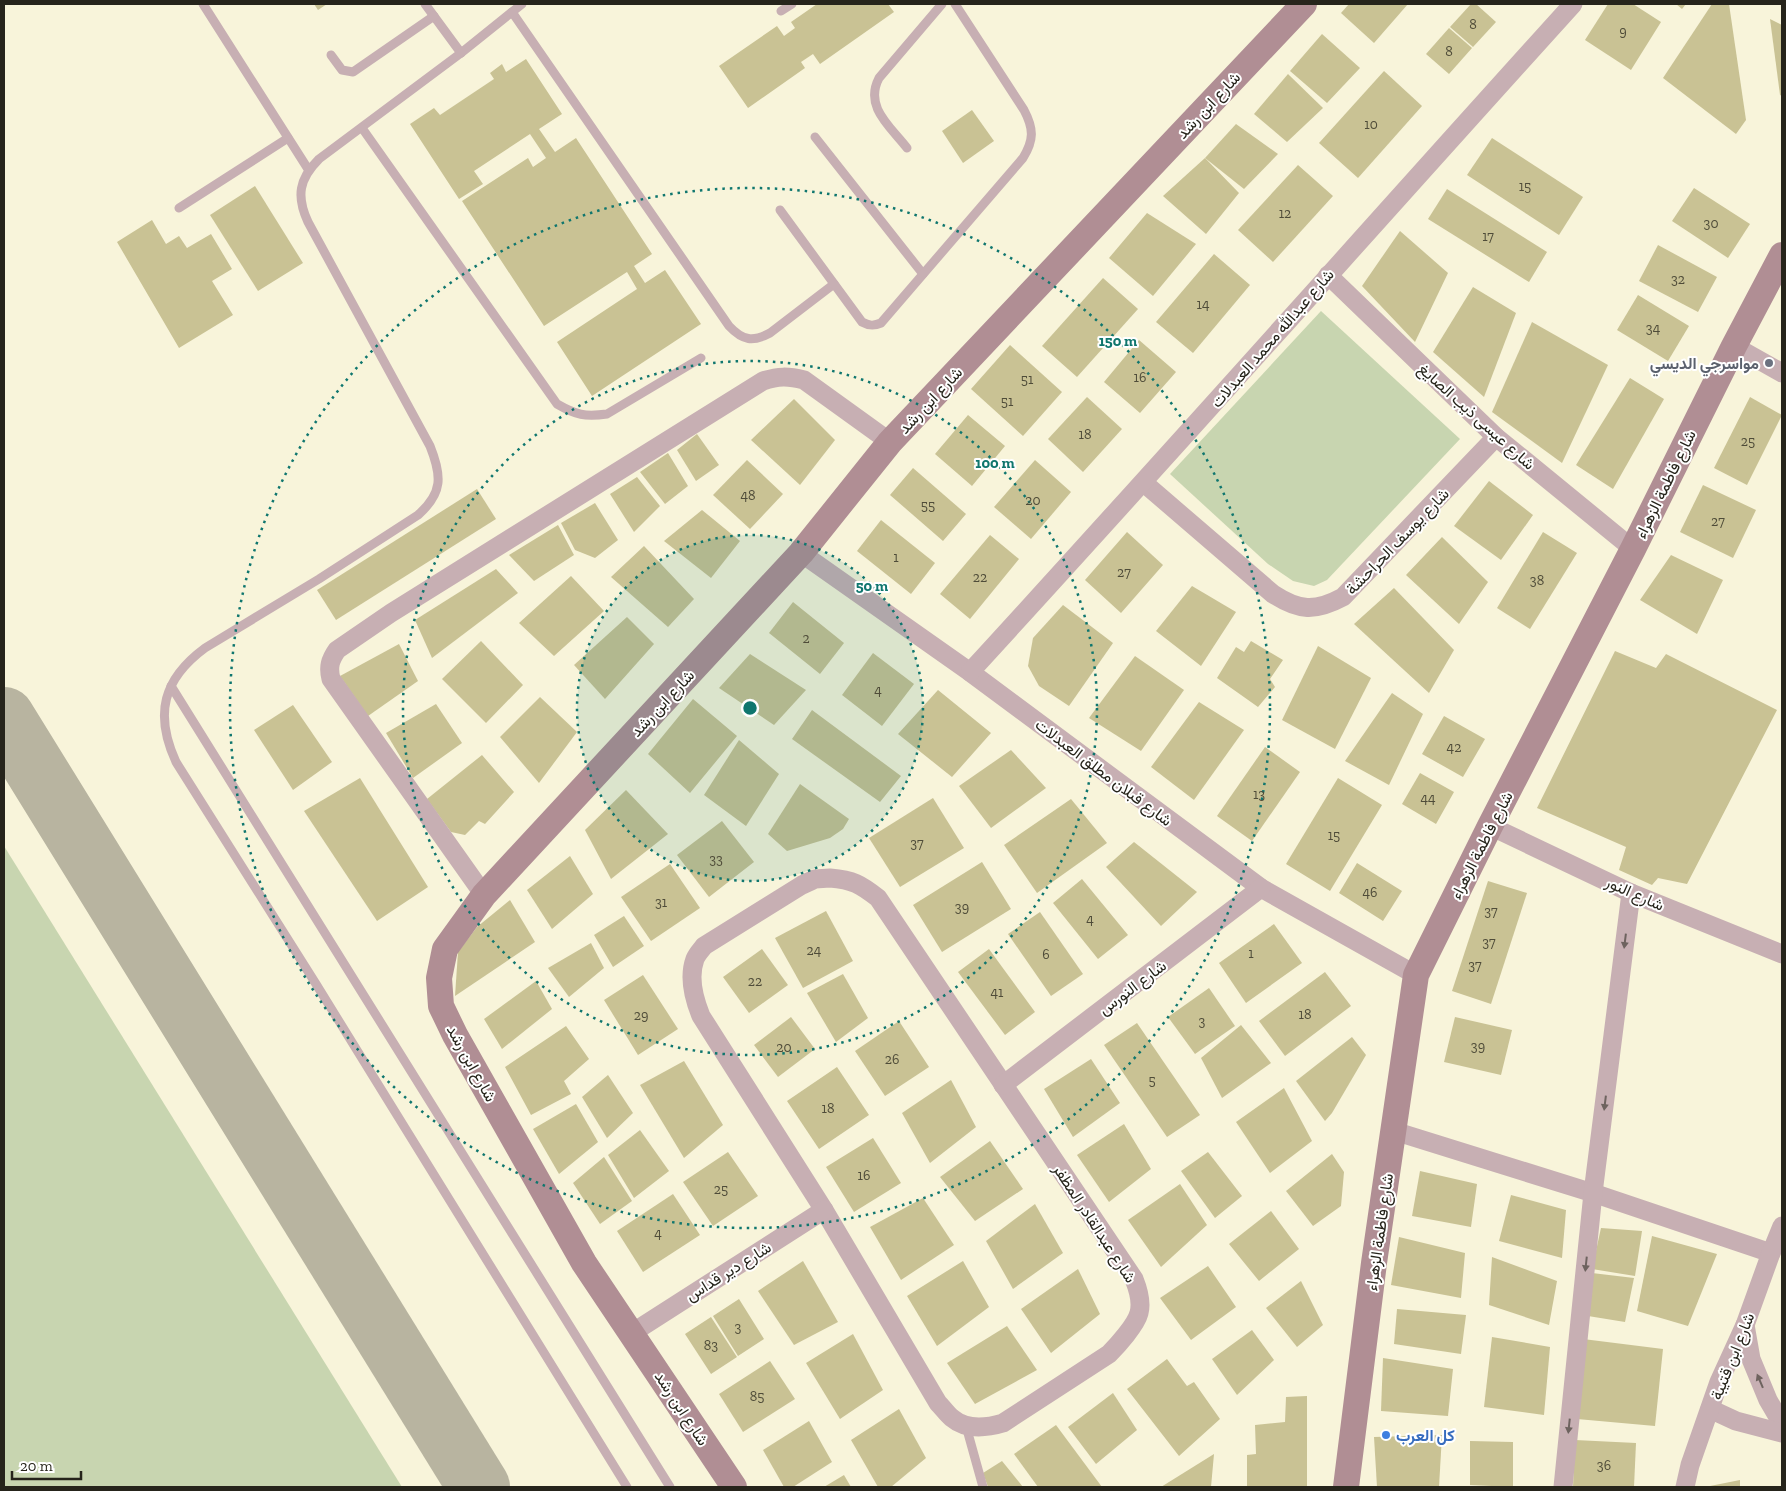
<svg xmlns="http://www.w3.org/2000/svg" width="1786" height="1491" viewBox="0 0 1786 1491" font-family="'Zilla Slab',Vazirmatn,serif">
	<rect width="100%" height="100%" fill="#f8f4da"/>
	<!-- green -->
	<g fill="#c8d5b0">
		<polygon points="1321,311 1460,439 1327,580 1314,586 1293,581 1268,564 1170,474"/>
		<polygon points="4,846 402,1487 4,1487"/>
	</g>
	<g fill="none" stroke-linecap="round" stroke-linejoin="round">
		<!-- taxiway -->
		<polyline stroke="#b8b4a0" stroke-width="62" points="4,718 479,1487"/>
	</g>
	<!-- building -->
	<g fill="#c9c294">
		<polygon points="314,4 327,4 318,10"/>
		<polygon points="817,4 888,4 894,12 820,64 813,54 801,62 805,68 748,108 719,66 777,26 784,36 795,28 791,22"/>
		<polygon points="1349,4 1408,4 1374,43 1341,13"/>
		<polygon points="1471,4 1476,4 1496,22 1473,47 1450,27"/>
		<polygon points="1608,4 1633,4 1661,22 1631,70 1585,40"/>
		<polygon points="1676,4 1686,4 1682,9"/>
		<polygon points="1712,4 1729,4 1746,120 1736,134 1663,78"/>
		<polygon points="1770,19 1782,25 1782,96 1780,95"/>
		<polygon points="1449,28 1472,48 1449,74 1426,54"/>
		<polygon points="1322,34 1360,68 1327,103 1290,71"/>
		<polygon points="526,59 562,114 539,129 555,152 576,138 652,254 634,266 645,283 665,270 701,324 592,396 557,342 637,289 627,272 544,326 462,201 528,158 533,167 546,158 530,134 474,171 483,184 459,199 410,124 434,108 440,115 494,79 490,73 502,64 506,72"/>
		<polygon points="1384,71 1422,106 1358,178 1319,143"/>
		<polygon points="1288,74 1323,108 1287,142 1254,114"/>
		<polygon points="972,110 994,141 963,163 942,131"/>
		<polygon points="1236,124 1278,154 1244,189 1205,158"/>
		<polygon points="1492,138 1583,197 1559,235 1467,175"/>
		<polygon points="1205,158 1239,193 1206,234 1163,196"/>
		<polygon points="1298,165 1333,196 1273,262 1238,230"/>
		<polygon points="255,186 303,263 258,291 210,215"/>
		<polygon points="1694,188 1750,224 1728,258 1672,221"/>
		<polygon points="1447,189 1547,252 1529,282 1428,219"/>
		<polygon points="1147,213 1196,244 1153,296 1109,258"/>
		<polygon points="152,220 166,244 179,236 187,248 211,234 232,269 212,281 233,315 179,348 117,242"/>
		<polygon points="1400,231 1448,273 1415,342 1362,286"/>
		<polygon points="1658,245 1717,277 1698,312 1639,281"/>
		<polygon points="1214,254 1250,285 1193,353 1156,322"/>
		<polygon points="1103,278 1138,309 1077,377 1042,346"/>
		<polygon points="1473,287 1516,313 1484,397 1433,352"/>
		<polygon points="1638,295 1689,326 1668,361 1617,330"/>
		<polygon points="1532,322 1608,365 1562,463 1492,412"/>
		<polygon points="1139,340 1176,372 1140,413 1104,382"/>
		<polygon points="1010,345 1062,392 1023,436 971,389"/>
		<polygon points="1630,378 1664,399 1613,489 1576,465"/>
		<polygon points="1087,397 1122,429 1083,472 1048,439"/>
		<polygon points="1750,397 1782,415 1747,485 1714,468"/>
		<polygon points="794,399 835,440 800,485 751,440"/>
		<polygon points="968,415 1005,446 972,486 935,454"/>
		<polygon points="697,434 719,465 696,481 677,450"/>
		<polygon points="668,453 688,486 665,504 640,472"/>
		<polygon points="747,460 783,494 750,529 713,495"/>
		<polygon points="1035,460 1071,492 1031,539 994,507"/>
		<polygon points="913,468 966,514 943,541 890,495"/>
		<polygon points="637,477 660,506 634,532 610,494"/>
		<polygon points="1489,481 1533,515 1501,560 1454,526"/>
		<polygon points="1703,485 1756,510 1733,558 1680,532"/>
		<polygon points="477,489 496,519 336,620 317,590"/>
		<polygon points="595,503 618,540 595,558 575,550 561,523"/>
		<polygon points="702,510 740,541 711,578 664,541"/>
		<polygon points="881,520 935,563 911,594 857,551"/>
		<polygon points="558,525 574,555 534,581 509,555"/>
		<polygon points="1127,532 1163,565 1121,613 1085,580"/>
		<polygon points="1543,532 1577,553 1530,629 1497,608"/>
		<polygon points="990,535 1019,559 970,619 940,594"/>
		<polygon points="1442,537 1488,582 1459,624 1406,575"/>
		<polygon points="644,546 694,599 668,627 611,577"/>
		<polygon points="1671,555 1723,580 1697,634 1640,600"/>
		<polygon points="496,569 518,593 432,658 415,620"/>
		<polygon points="571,576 604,611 554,656 519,623"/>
		<polygon points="1192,586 1236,612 1201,666 1156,631"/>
		<polygon points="1394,588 1454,650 1429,693 1354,624"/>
		<polygon points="793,602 844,643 820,674 769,633"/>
		<polygon points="1063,605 1113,643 1069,706 1039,686 1028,666 1033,638"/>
		<polygon points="627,617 654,644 605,699 574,665"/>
		<polygon points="481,641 523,685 486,723 442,679"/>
		<polygon points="1251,641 1283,660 1270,679 1275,687 1258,707 1217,678 1236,647 1244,652"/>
		<polygon points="399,644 418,681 368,716 340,676"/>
		<polygon points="1318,646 1371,678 1335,749 1282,720"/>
		<polygon points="1615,651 1656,668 1666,654 1777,710 1687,884 1658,878 1652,885 1619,870 1626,847 1537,808"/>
		<polygon points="873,653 914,684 882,726 842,695"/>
		<polygon points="750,654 806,690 774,725 719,688"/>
		<polygon points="1135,656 1184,690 1141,751 1089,718"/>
		<polygon points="938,690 991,733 952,777 898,734"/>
		<polygon points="1392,693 1423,714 1389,785 1345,761"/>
		<polygon points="540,697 577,732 539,783 500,737"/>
		<polygon points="693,699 737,736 690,793 648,754"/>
		<polygon points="1199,702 1244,730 1194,800 1151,767"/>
		<polygon points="436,704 462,743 413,778 386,733"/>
		<polygon points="293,705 332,762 293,790 254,730"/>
		<polygon points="812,710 901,776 880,802 792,739"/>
		<polygon points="1444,716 1485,739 1463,777 1422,754"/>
		<polygon points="739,740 779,774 746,826 704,795"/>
		<polygon points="1265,747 1300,772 1252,841 1217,816"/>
		<polygon points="1011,750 1046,788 991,828 959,786"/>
		<polygon points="482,755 514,792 485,824 479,821 465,835 451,832 427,799"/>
		<polygon points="1420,773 1454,792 1436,824 1402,804"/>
		<polygon points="360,778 428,887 377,921 304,811"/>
		<polygon points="1338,778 1382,805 1330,891 1286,864"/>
		<polygon points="800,784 849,819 843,829 830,838 787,851 768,834"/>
		<polygon points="626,790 668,834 611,879 585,830"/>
		<polygon points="933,798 964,848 900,887 869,838"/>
		<polygon points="1071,799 1107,843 1037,893 1004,845"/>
		<polygon points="722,821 754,862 709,897 677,855"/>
		<polygon points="1134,842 1197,892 1161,926 1106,867"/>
		<polygon points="570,856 593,894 552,929 527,890"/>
		<polygon points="982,862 1011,909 942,952 913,905"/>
		<polygon points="1357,863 1402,891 1383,921 1339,893"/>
		<polygon points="670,864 700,908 651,941 621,897"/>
		<polygon points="1082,879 1128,935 1098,959 1053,903"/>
		<polygon points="1488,881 1527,893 1491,1004 1452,991"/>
		<polygon points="510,900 535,942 455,996 458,952 477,927"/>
		<polygon points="826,911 853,961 803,988 775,938"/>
		<polygon points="1040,912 1083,974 1051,996 1008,934"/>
		<polygon points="624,916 644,946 613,967 594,935"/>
		<polygon points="1274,924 1302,963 1246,1003 1219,963"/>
		<polygon points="591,943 604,968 569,997 548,968"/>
		<polygon points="762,949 788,985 749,1013 723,977"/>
		<polygon points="989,949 1035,1012 1005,1035 958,972"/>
		<polygon points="1325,972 1351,1006 1285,1056 1259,1021"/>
		<polygon points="843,974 868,1018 836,1042 807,993"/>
		<polygon points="643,975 678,1029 638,1055 604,1000"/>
		<polygon points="536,981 552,1009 502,1049 484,1019"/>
		<polygon points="1209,988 1235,1026 1195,1054 1168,1017"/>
		<polygon points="791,1017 815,1049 778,1077 754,1045"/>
		<polygon points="1455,1017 1512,1030 1501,1075 1444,1062"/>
		<polygon points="899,1021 929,1067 885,1096 855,1051"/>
		<polygon points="1137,1023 1200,1115 1167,1137 1104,1045"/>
		<polygon points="1241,1025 1271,1063 1222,1098 1201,1058"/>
		<polygon points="566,1026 589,1059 564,1081 571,1094 531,1115 505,1067"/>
		<polygon points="1352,1037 1366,1055 1332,1113 1325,1121 1296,1081"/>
		<polygon points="1091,1059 1120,1103 1073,1137 1044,1089"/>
		<polygon points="684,1061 723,1125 684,1158 640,1085"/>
		<polygon points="837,1067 869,1115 819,1149 787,1101"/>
		<polygon points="608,1075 633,1113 607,1138 582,1097"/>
		<polygon points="951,1080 976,1127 930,1163 902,1113"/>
		<polygon points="1284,1088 1312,1141 1270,1173 1236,1122"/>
		<polygon points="576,1104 598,1142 559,1174 533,1129"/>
		<polygon points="1124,1124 1151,1169 1109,1202 1077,1155"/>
		<polygon points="640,1130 669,1171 634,1198 608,1155"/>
		<polygon points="873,1138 901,1183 854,1212 826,1167"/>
		<polygon points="990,1141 1023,1189 975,1221 940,1177"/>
		<polygon points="728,1152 758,1196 713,1226 683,1182"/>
		<polygon points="1208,1152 1242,1196 1215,1218 1181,1171"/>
		<polygon points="1332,1154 1344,1172 1341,1206 1313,1226 1286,1191"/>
		<polygon points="604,1157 632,1201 600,1224 573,1183"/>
		<polygon points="1420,1171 1477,1184 1471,1227 1412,1216"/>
		<polygon points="1180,1184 1207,1225 1161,1267 1128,1220"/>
		<polygon points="673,1194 700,1235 643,1272 617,1231"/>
		<polygon points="1511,1195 1566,1210 1562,1258 1499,1241"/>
		<polygon points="923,1198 954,1245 901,1280 870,1227"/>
		<polygon points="1035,1204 1063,1253 1013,1289 986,1241"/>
		<polygon points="1271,1211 1299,1249 1259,1281 1229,1244"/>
		<polygon points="1601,1228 1642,1231 1635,1276 1592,1269"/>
		<polygon points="1652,1236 1717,1254 1688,1326 1637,1311"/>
		<polygon points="1399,1237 1465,1253 1461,1298 1391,1285"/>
		<polygon points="1492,1257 1557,1281 1549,1325 1489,1305"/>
		<polygon points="803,1261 838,1322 794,1345 758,1291"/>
		<polygon points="963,1261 989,1307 937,1346 907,1296"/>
		<polygon points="1208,1266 1236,1307 1191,1340 1160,1298"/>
		<polygon points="1078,1269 1100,1314 1051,1353 1021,1309"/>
		<polygon points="1592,1273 1634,1278 1625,1322 1588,1316"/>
		<polygon points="1301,1281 1323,1325 1297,1347 1266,1308"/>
		<polygon points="739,1299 764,1339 738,1356 713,1316"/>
		<polygon points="1397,1309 1466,1315 1461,1354 1394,1344"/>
		<polygon points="711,1317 737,1357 711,1374 685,1334"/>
		<polygon points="1007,1326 1037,1370 975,1404 947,1363"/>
		<polygon points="1252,1330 1274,1360 1237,1395 1212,1359"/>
		<polygon points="853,1334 883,1390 840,1419 806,1363"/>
		<polygon points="1492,1337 1550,1347 1544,1415 1484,1407"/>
		<polygon points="1583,1339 1663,1349 1655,1426 1577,1419"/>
		<polygon points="1383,1358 1453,1369 1448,1416 1381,1411"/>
		<polygon points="1167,1359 1187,1386 1194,1382 1220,1419 1179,1456 1127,1389"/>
		<polygon points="770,1361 795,1399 743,1432 719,1394"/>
		<polygon points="1113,1393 1137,1430 1096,1464 1068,1427"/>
		<polygon points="1307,1396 1307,1487 1247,1487 1247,1455 1256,1454 1255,1425 1285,1422 1286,1397"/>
		<polygon points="899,1409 926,1458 891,1487 878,1487 851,1440"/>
		<polygon points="809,1421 832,1462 793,1487 784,1487 763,1450"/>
		<polygon points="1056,1425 1102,1487 1038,1487 1014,1454"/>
		<polygon points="1442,1435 1439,1487 1377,1487 1374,1437"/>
		<polygon points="1575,1440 1636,1443 1634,1487 1573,1487"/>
		<polygon points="1470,1441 1513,1442 1513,1487 1470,1485"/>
		<polygon points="1214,1454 1211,1487 1161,1487"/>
		<polygon points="1002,1461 1023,1487 988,1487 983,1473"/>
		<polygon points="844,1475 851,1487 824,1487"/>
		<polygon points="1740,1480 1740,1487 1710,1487 1710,1486"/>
	</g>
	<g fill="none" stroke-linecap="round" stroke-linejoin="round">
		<!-- lane -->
		<g stroke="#c7afb3" stroke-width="9">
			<polyline points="203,4 308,169"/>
			<polyline points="425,4 461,53"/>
			<path d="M522 4 461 53 319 159C299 179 296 196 308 222L430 446C442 476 443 493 418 515L319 579 205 648C163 679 154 714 176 762L316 984 627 1487"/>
			<polyline points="781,11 792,4"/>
			<path d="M512 12 729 326C743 341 753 342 770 333L834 284"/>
			<polyline points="331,55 342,70 353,72 434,16"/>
			<path d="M362 128 557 404C576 415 585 417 607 414L701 358"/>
			<polyline points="815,137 923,274"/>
			<path d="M907 148C890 126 864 107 879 78L942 4"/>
			<polyline points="179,208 288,138"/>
			<path d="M780 210 862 322C869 326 874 326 881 323L1023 158C1034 140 1034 129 1024 110L955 4"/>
			<polyline points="171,686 670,1487"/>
			<polyline points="966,1426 983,1487"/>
		</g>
		<!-- street -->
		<g stroke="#c7afb3" stroke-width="19">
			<polyline points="1328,275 1496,437 1633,549"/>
			<polyline points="1734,346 1782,373"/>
			<path d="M1144 483 1273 594C1299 611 1315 612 1343 597L1496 437"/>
			<polyline points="801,553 970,672 1261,888 1416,975"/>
			<path d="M970 672C1173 451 1372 226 1573 4"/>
			<polyline points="1490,826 1631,893 1782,954"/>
			<path d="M830 878C853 880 860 884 878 898L1134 1279C1138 1289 1142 1302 1139 1313 1136 1325 1117 1346 1109 1354L1003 1423C986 1428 966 1430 952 1418 947 1414 943 1408 938 1403L824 1210 701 1016C694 999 688 978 695 959 697 954 701 950 704 946L802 885 815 879Z"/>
			<path d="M484 895 331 679C328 667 330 660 337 650L391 613 763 381C778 376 788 376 804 380L890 442"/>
			<polyline points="1003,1085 1261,888"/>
			<polyline points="1394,1131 1593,1193 1771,1253"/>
			<polyline points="1745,1325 1751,1359 1768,1400 1782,1424"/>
			<polyline points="632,1333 824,1210"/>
			<polyline points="1710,1409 1736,1421 1782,1433"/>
			<polyline points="1563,1487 1593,1193 1631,893"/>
			<polyline points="1685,1487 1690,1465 1719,1382 1745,1325 1771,1253 1782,1226"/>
		</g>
		<!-- secondary -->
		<g stroke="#b08e94" stroke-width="26">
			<polyline points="734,1487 584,1263 455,1035 441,1006 439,978 445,949 484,895 801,553 890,442 1304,4"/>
			<polyline points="1346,1487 1374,1263 1416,975 1490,826 1633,549 1734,346 1782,255"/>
		</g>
	</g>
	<!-- one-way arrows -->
	<defs><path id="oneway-solid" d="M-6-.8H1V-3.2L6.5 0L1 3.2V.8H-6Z" transform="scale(1.25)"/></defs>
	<g fill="#6e635f">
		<use href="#oneway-solid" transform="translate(1625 941) rotate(97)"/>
		<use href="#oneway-solid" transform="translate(1605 1103) rotate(97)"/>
		<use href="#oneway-solid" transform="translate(1586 1264) rotate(96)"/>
		<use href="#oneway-solid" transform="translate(1760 1381) rotate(-113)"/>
		<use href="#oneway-solid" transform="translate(1569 1426) rotate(96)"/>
	</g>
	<!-- distance rings -->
	<circle cx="750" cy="708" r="173" fill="#0f766e" fill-opacity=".12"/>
	<g fill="none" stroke="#0f766e" stroke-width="2.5" stroke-dasharray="2.5 5">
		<circle cx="750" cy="708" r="173"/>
		<circle cx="750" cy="708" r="347"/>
		<circle cx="750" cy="708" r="520"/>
	</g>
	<!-- markers -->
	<circle fill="#6b7280" stroke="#fff" stroke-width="2" cx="1769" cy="363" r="5"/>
	<circle fill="#3f7fe0" stroke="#fff" stroke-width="2" cx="1386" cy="1435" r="5"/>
	<g text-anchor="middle" stroke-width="4" stroke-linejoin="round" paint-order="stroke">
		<!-- number labels -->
		<g font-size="14" fill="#4f4c39">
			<text x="1473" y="29">8</text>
			<text x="1623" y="36">9</text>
			<text x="1449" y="56">8</text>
			<text x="1371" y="129">10</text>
			<text x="1525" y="191">15</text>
			<text x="1285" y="218">12</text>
			<text x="1711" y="228">30</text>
			<text x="1488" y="241">17</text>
			<text x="1678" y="284">32</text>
			<text x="1203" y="309">14</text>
			<text x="1653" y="333">34</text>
			<text x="1140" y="382">16</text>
			<text x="1027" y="384">51</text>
			<text x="1007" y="406">51</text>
			<text x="1085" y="439">18</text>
			<text x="1748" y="446">25</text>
			<text x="748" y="500">48</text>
			<text x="1033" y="505">20</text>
			<text x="928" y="510">55</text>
			<text x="1718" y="526">27</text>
			<text x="896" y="562">1</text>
			<text x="1124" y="577">27</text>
			<text x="980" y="582">22</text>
			<text x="1537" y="585">38</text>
			<text x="806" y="643">2</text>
			<text x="878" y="695">4</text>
			<text x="1454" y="752">42</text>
			<text x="1259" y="799">13</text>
			<text x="1428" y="803">44</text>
			<text x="1334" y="840">15</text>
			<text x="917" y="848">37</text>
			<text x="716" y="864">33</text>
			<text x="1370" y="897">46</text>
			<text x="661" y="907">31</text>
			<text x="962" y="912">39</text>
			<text x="1491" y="916">37</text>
			<text x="1090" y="924">4</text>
			<text x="1489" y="947">37</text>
			<text x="814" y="955">24</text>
			<text x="1251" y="958">1</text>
			<text x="1046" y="959">6</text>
			<text x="1475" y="970">37</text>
			<text x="755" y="986">22</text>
			<text x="997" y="997">41</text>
			<text x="1305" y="1019">18</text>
			<text x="641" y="1020">29</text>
			<text x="1202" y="1026">3</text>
			<text x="1478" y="1051">39</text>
			<text x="784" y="1052">20</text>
			<text x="892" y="1064">26</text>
			<text x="1152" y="1085">5</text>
			<text x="828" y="1113">18</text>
			<text x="864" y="1180">16</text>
			<text x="721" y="1194">25</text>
			<text x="658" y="1238">4</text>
			<text x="738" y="1332">3</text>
			<text x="711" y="1350">83</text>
			<text x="757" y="1401">85</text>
			<text x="1604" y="1470">36</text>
		</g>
		<!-- street labels -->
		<g font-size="16" fill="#26241b" stroke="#fff">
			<text transform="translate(1208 105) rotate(-47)" y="6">شارع ابن رشد</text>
			<text transform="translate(1272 338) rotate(-49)" y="6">شارع عبدالله محمد العبدلات</text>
			<text transform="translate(930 400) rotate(-47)" y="6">شارع ابن رشد</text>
			<text transform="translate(1477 416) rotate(42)" y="6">شارع عيسى ذيب الصايغ</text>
			<text transform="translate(1665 484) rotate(-64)" y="6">شارع فاطمة الزهراء</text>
			<text transform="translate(1397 541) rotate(-46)" y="6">شارع يوسف الحراحشة</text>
			<text transform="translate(662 703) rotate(-47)" y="6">شارع ابن رشد</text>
			<text transform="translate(1104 772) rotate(37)" y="6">شارع قبلان مطلق العبدلات</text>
			<text transform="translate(1481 845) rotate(-63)" y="6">شارع فاطمة الزهراء</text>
			<text transform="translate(1635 893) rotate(24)" y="6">شارع النور</text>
			<text transform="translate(1132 987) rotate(-37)" y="6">شارع النورس</text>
			<text transform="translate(472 1063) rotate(61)" y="6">شارع ابن رشد</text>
			<text transform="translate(1095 1223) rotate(57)" y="6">شارع عبدالقادر المظفر</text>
			<text transform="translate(1379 1232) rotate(-82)" y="6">شارع فاطمة الزهراء</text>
			<text transform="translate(728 1271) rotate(-32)" y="6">شارع دير قداس</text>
			<text transform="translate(1732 1356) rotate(-68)" y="6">شارع ابن قتيبة</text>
			<text transform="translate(682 1408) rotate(57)" y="6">شارع ابن رشد</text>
		</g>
		<!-- worship labels -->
		<g font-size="16" font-weight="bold" fill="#5b616d" stroke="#fff" text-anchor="end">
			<text x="1759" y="369">مواسرجي الديسي</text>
		</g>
		<!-- shop labels -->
		<g font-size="16" font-weight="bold" fill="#366cbe" stroke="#fff" text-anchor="start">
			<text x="1396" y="1441">كل العرب</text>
		</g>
	</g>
	<circle cx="750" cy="708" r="8" fill="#0f766e" stroke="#fff" stroke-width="2.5"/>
	<g font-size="15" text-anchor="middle" font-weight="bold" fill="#0f766e" stroke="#fff" stroke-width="4" stroke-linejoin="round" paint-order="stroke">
		<text x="1118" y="346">150 m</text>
		<text x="995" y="468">100 m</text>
		<text x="872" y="591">50 m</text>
	</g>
	<!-- border -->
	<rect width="1786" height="1491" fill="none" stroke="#26241b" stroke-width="10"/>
	<!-- scale -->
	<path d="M12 1471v8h69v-8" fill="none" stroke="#26241b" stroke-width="2.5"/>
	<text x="20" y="1471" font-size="15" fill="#26241b" stroke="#ffffff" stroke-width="4" paint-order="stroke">20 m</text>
</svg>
